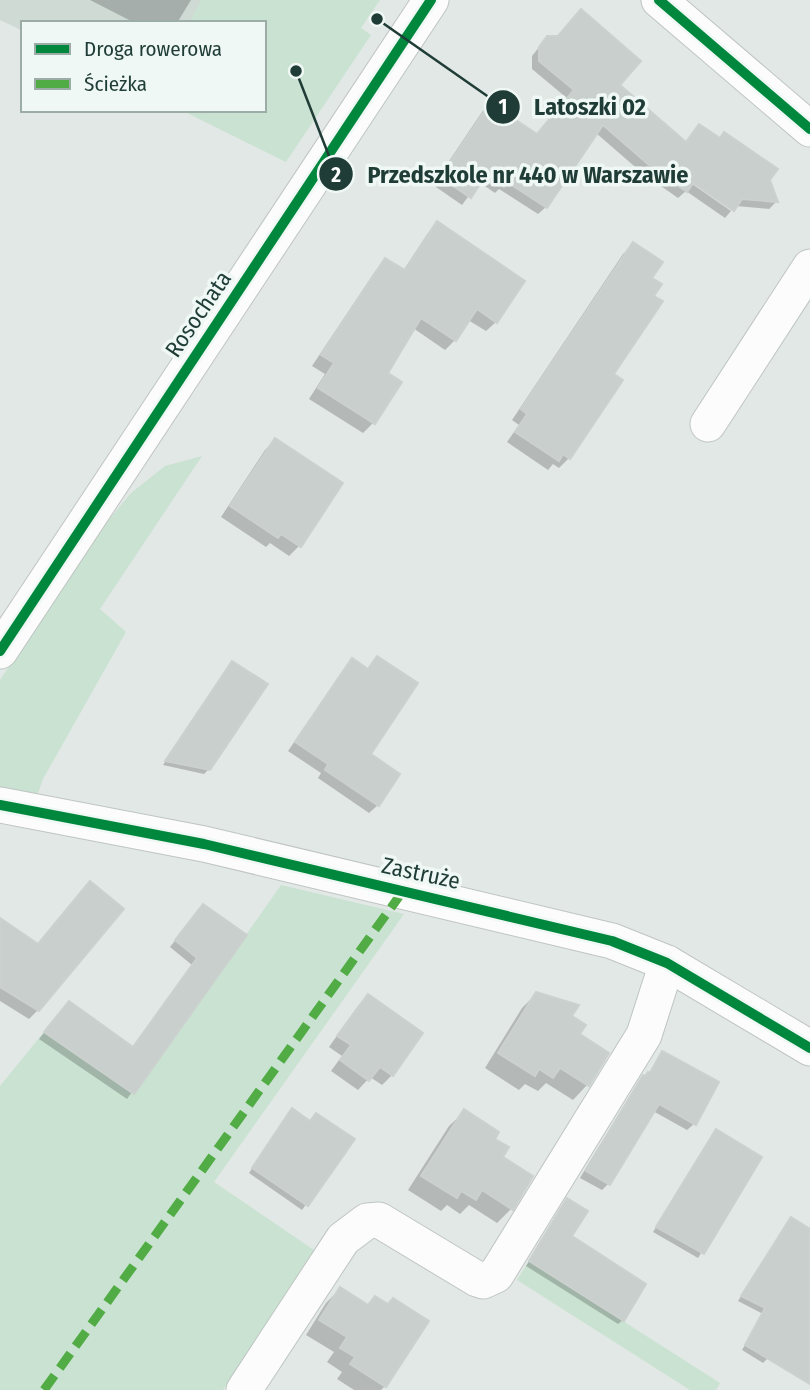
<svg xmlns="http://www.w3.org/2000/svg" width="810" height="1390" viewBox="0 0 810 1390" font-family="'Fira Sans Condensed',sans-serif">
	<rect width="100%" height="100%" fill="#e2e8e5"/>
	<!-- built -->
	<polygon fill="#cfdad5" points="0,0 375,0 264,110 264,23 23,23 23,31 0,20"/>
	<!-- green -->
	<g fill="#cae2d2">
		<polygon points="201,0 380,0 361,28 371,35 286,162 181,110 264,110 264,23 189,23"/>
		<polygon points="202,456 100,609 126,632 43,779 34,805 0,799 0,680 103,527 131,493 165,466"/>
		<polygon points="281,885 404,914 214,1182 314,1250 223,1390 0,1390 0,1086 44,1032 135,1093"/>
		<polygon points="529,1261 720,1383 716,1390 690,1390 517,1280"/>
	</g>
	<!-- shadow -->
	<g fill="#0003">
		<polygon points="90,0 191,0 177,23 135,23"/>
		<polygon points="540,46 618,85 685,143 699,126 718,139 724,134 769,180 776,202 769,209 736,206 687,177 685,179 731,211 725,218 686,191 678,198 641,172 596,133 546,207 538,214 499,189 495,193 479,182 462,205 433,185 482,112 490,105 536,136 568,99 532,69 532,56"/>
		<polygon points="438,223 496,322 486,331 468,320 455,340 445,350 413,328 385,374 399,382 373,423 363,433 309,399 325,374 312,366 376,270 386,260 403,271 428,233"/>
		<polygon points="633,245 650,279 612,374 569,458 559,468 553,464 548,470 507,442 519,425 512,420 623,254"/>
		<polygon points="275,440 299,546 289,556 270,543 266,547 221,517 265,450"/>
		<polygon points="377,658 368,755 378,805 369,813 318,778 321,773 288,751 344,669 352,661 366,670"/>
		<polygon points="228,668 209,769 204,774 163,765"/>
		<polygon points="197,913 245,936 127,1099 39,1039 63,1009 133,1048 192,965 170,947"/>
		<polygon points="0,921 38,1010 29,1019 0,1001"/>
		<polygon points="536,994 578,1035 607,1053 587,1085 573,1100 546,1083 538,1091 525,1084 519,1090 485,1068 522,1008"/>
		<polygon points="368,996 392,1075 382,1085 370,1077 358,1090 331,1071 342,1056 329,1047 358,1006"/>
		<polygon points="663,1053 694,1124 687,1130 653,1111 608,1184 602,1190 580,1178 637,1084 648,1074"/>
		<polygon points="464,1112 493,1140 500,1158 511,1209 497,1223 469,1205 460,1214 447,1205 441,1211 408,1190 449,1126"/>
		<polygon points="288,1115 352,1140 302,1210 249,1173"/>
		<polygon points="687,1178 730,1206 698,1258 653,1232"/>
		<polygon points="568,1200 569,1236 623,1320 618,1324 526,1266"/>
		<polygon points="780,1237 810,1256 810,1279 782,1324 738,1301"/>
		<polygon points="340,1289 367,1306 375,1298 385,1386 381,1390 354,1390 337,1379 342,1372 327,1362 334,1352 306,1335 326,1303"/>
		<polygon points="755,1328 768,1358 763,1363 742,1350"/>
	</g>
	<!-- building -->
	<g fill="#c9cfcd" stroke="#cbd1ce" stroke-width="2">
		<polygon points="581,9 641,61 620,85 686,142 699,124 720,138 724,132 778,169 770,180 778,202 742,199 734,211 693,183 687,192 649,165 603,125 547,208 507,182 504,187 486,175 471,198 440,177 490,103 537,134 574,90 539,61 539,47 547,36 558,36"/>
		<polygon points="437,221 525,281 497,323 477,309 456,341 421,318 388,373 402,382 375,424 318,388 334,363 321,355 385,258 405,270"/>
		<polygon points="633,242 663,262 652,278 662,284 654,296 663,301 614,374 623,380 570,459 563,454 559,461 515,432 527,414 521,409"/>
		<polygon points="275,438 343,483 301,547 281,534 278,538 230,506"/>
		<polygon points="377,656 418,683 371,754 400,774 379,806 325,770 328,764 295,742 352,658 368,669"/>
		<polygon points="232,661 268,684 210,770 165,761"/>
		<polygon points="90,881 124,909 39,1011 0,987 0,918 38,944"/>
		<polygon points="203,904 247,935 134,1094 44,1032 69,1001 133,1047 197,958 175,940"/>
		<polygon points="536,992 579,1005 572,1016 586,1025 580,1034 609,1053 589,1086 560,1068 553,1078 539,1069 535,1076 498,1053"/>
		<polygon points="368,994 423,1033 393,1076 380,1067 369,1081 340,1060 351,1045 337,1036"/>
		<polygon points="662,1051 719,1082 696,1125 659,1104 610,1185 586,1171 643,1075 645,1076 648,1072 650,1073"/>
		<polygon points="292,1108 310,1121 316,1113 355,1139 308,1206 252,1168"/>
		<polygon points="464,1109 499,1132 495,1139 509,1147 503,1157 533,1176 513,1210 482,1190 476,1200 461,1191 457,1198 421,1176"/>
		<polygon points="716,1129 762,1157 704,1254 656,1227"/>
		<polygon points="567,1198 588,1211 572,1236 646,1284 624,1321 529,1261"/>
		<polygon points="791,1217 810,1229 810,1384 745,1345 765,1308 741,1296"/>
		<polygon points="340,1287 368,1305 375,1296 388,1304 393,1298 429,1321 386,1387 350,1364 355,1357 340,1348 347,1337 319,1320"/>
	</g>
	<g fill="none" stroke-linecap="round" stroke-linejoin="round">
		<!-- minor casing -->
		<g stroke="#bfc5c3" stroke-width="37">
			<g id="minor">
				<polyline points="659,0 810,129"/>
				<polyline points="708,424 810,267"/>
				<polyline points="0,651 431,0"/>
				<polyline points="0,805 204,844 612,941 667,963 810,1048"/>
				<polyline points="244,1390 343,1239 367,1221 379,1220 477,1279 483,1281 496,1275 644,1035 667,963"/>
			</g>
		</g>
		<!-- minor -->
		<use href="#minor" stroke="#fbfcfb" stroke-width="35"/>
		<!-- quiet -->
		<polyline stroke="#52ac45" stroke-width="9" stroke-dasharray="18 9" stroke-linecap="butt" points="44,1390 403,891"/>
		<!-- cycleway casing -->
		<g stroke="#eff8f4" stroke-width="15">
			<g id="cycleway">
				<polyline points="659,0 810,129"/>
				<polyline points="0,651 431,0"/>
				<polyline points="0,805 204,844 612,941 667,963 810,1048"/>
			</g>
		</g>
		<!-- cycleway -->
		<use href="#cycleway" stroke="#00873e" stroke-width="10"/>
	</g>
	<g text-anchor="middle" stroke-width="7" stroke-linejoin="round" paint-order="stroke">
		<!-- street labels -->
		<g font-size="23" fill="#1f3c36" stroke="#eff8f4">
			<text transform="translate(198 314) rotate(-56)" y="8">Rosochata</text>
			<text transform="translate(421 873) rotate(12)" y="8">Zastruże</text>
		</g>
	</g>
	<!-- callouts -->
	<path fill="none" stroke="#1f3c36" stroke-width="2.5" d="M377 19L503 107M296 71L336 174"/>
	<g fill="#1f3c36" stroke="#eff8f4" stroke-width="2.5">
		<circle cx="377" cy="19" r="7"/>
		<circle cx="296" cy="71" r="7"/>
		<circle cx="503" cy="107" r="18"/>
		<circle cx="336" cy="174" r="18"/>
	</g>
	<g font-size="21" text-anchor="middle" font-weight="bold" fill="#fff">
		<text x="503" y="114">1</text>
		<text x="336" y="182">2</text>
	</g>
	<g font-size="24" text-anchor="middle" font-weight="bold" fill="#1f3c36" stroke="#eff8f4" stroke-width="7" stroke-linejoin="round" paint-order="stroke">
		<text x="590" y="115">Latoszki 02</text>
		<text x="528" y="183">Przedszkole nr 440 w Warszawie</text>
	</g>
	<!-- legend -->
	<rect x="21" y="21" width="245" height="91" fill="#eff8f4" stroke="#9cada8" stroke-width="2"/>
	<rect x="35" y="44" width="35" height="10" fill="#00873e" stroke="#9cada8" stroke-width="2"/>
	<text x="84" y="56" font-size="21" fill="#1f3c36">Droga rowerowa</text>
	<rect x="35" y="79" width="35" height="10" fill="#52ac45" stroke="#9cada8" stroke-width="2"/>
	<text x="84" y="91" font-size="21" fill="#1f3c36">Ścieżka</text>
</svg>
